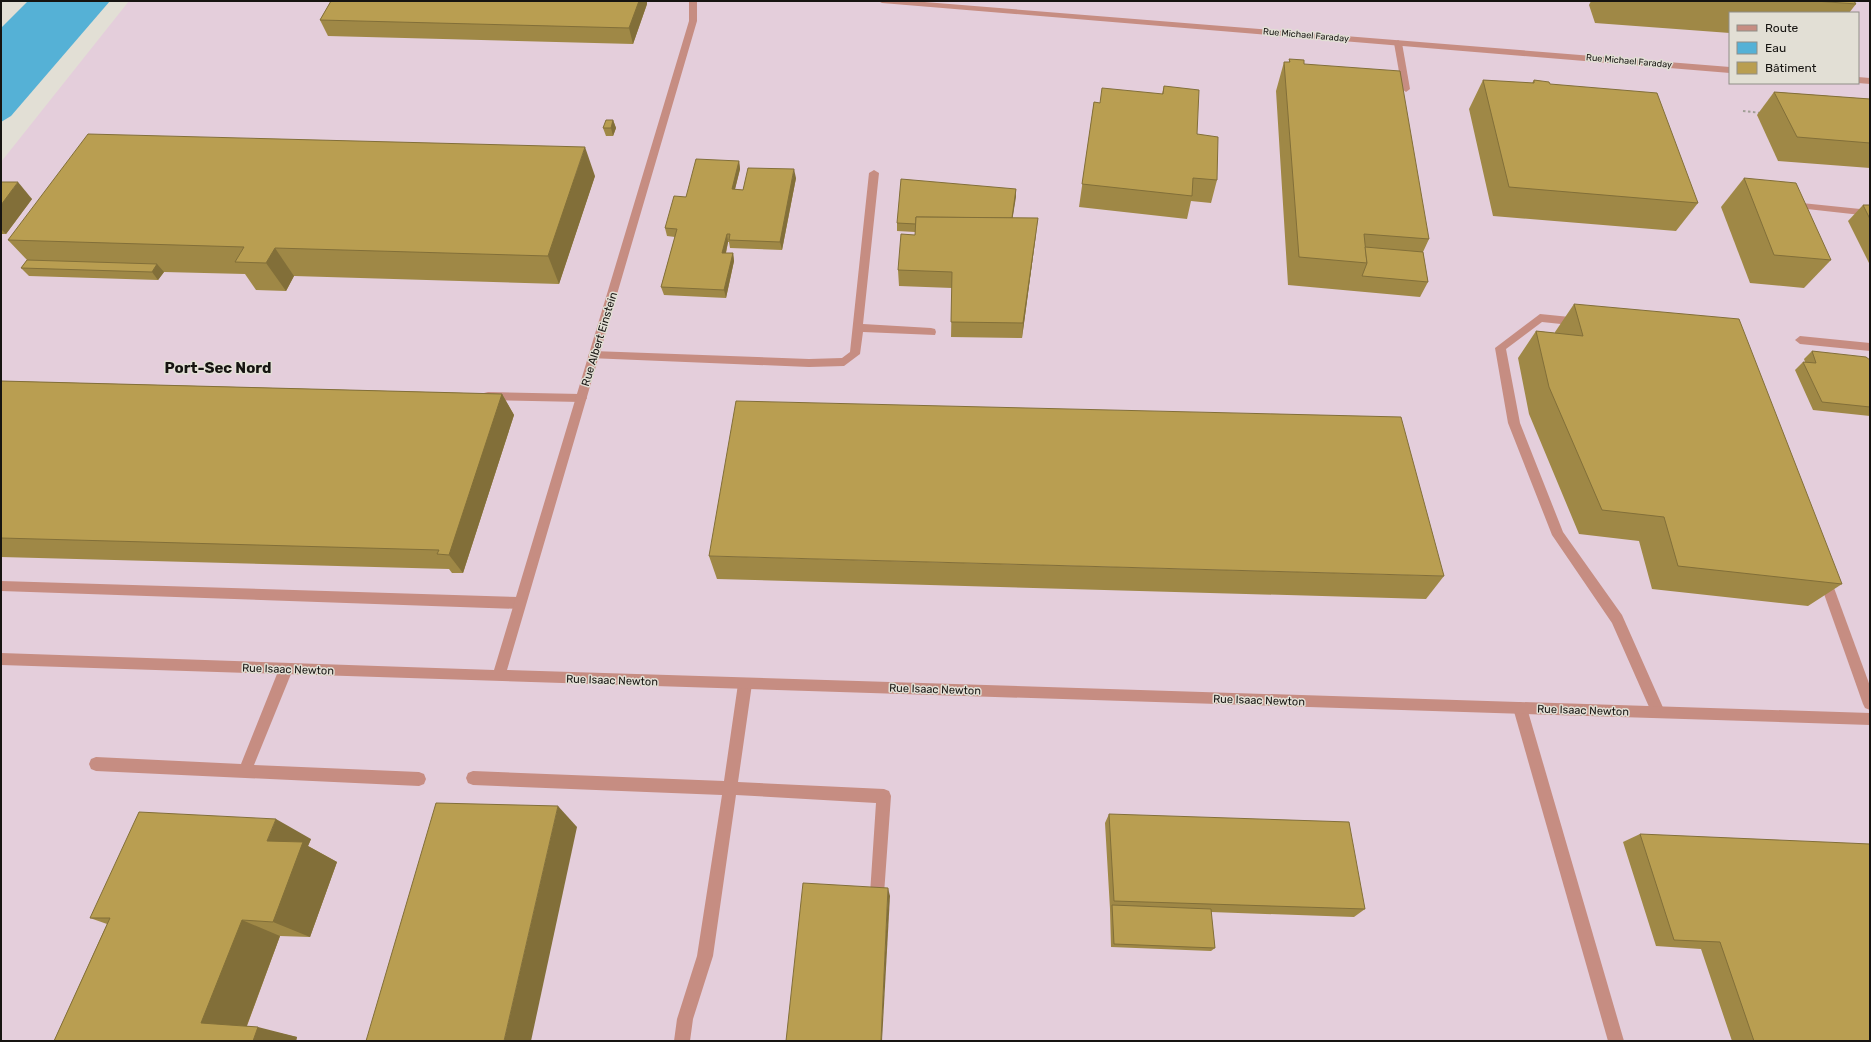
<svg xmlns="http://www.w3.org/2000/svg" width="1871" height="1042" viewBox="0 0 1871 1042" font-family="Rubik,sans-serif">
	<rect width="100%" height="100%" fill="#e2dfd5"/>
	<!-- commercial -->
	<path fill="#e4cedb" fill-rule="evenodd" d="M129 1H1870V1041H1V162ZM1730 13H1858V83H1730Z"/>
	<!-- water -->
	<polygon fill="#55b1d6" points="28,1 110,1 11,116 1,122 1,28"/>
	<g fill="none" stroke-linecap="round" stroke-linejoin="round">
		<!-- path -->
		<polyline stroke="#a19f97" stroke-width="2" stroke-dasharray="2.5 2.5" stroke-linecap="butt" points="1743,111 1761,113"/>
		<!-- service -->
		<g fill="#c68d82" fill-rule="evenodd">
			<polygon points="1398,40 1402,43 1410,89 1406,92 1402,89 1394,43"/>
			<polygon points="874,170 879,173 863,324 931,328 935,329 936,332 935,335 863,332 860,354 844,366 809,367 589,358 588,355 593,351 809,359 842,358 850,352 869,173"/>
			<polygon points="1792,202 1870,210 1870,216 1789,207 1787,205 1789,203"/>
			<polygon points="1540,314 1580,318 1585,322 1580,326 1542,322 1506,349 1520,423 1563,532 1622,615 1665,712 1663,716 1658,718 1653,716 1612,623 1552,535 1508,423 1495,348"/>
			<polygon points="1800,336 1870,343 1870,351 1800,344 1795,340"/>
			<polygon points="488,392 581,394 585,395 587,398 585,401 581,402 488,400 484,399 482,396 484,393"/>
			<polygon points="1824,572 1828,573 1830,577 1870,686 1870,710 1865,708 1863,704 1818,577 1820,573"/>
			<polygon points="1,581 520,597 524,599 526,603 524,607 520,609 1,591"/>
			<polygon points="286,663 291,665 293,669 254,765 419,772 424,774 426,779 424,784 419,786 96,771 91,769 89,764 91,759 96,757 241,764 279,669 281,665"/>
			<polygon points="745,678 750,680 752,684 738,782 884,789 889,791 891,796 884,894 882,899 877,901 872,899 870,894 876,803 736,795 713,956 693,1019 690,1041 674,1041 677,1019 697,956 722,795 473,785 468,783 466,778 468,773 473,771 724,781 738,684 740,680"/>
			<polygon points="1520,702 1525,704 1527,708 1624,1041 1608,1041 1513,708 1515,704"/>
		</g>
		<!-- minor -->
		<g fill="#c68d82" fill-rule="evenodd">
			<polygon points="689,1 697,1 697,21 507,670 1870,713 1870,725 1,665 1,653 494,670 689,21"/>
			<polygon points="878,1 912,1 1730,67 1730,73 882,3"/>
			<polygon points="1858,77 1870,78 1870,84 1858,83"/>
		</g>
	</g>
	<!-- wall -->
	<g fill="#9f8846">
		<polygon points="331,1 647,1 647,4 633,44 328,36 320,20"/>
		<polygon points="1591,1 1854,1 1856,4 1849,13 1730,13 1730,33 1595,23 1589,5"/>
		<polygon points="1289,59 1304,64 1429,239 1423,252 1428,282 1420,297 1288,285 1276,91 1284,62 1289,62"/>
		<polygon points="1483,80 1532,83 1534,80 1550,84 1698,203 1676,231 1493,216 1469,109"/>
		<polygon points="1164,86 1197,134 1217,180 1211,203 1191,201 1187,219 1079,207 1094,102 1100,103 1162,94"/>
		<polygon points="1774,92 1870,99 1870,168 1778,161 1757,115"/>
		<polygon points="613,120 616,128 613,136 606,136 603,128"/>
		<polygon points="739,161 740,169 735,189 743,190 796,178 782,250 730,248 729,242 728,242 726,253 733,253 734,261 726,298 664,295 661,287 675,237 667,236 665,228 686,197"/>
		<polygon points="595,176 559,284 294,276 286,291 256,290 245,274 164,272 158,280 29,276 21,268 27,260 8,240"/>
		<polygon points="1744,178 1831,260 1804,288 1750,283 1721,207"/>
		<polygon points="1,182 32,199 6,234 1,234"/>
		<polygon points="1016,189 1012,218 1036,234 1022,338 951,337 952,288 899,286 898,270 915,235 915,232 897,231 897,223"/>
		<polygon points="1863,205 1870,205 1870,265 1848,221"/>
		<polygon points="1574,304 1842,584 1808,606 1652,589 1639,541 1579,534 1529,414 1518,358 1536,331 1555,333 1555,332"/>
		<polygon points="1812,351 1870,360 1870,416 1813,410 1795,370 1803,362 1805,362 1804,359"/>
		<polygon points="1,381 502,394 514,415 463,573 452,573 449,569 1,557"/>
		<polygon points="709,556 1444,576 1426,599 717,579"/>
		<polygon points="1109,814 1365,909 1354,917 1211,912 1215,948 1211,951 1111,947 1110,909 1105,823"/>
		<polygon points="1640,834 1870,1041 1732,1041 1701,949 1656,946 1623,842"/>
		<polygon points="311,839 308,846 337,862 310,937 280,936 247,1026 297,1037 296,1041 54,1041 107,924 90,918"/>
	</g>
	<!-- shaded-wall -->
	<g fill="#826f39">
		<polygon points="639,1 647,1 647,4 633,44 629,28"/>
		<polygon points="613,120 616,128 613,136 611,128"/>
		<polygon points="585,147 595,176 559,284 548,256"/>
		<polygon points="739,161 740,169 733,197 732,189"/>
		<polygon points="794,169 796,178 782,250 780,242"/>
		<polygon points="18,182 32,199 6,234 1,229 1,205"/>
		<polygon points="1016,189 1016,197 1010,234 1010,226"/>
		<polygon points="1038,218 1036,234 1022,338 1023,323"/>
		<polygon points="727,234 728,242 724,261 722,253"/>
		<polygon points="275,248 294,276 286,291 266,263"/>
		<polygon points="733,253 734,261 726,298 724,290"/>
		<polygon points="157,264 164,272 158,280 152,272"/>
		<polygon points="502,394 514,415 463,573 449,555"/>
		<polygon points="558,806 577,827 531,1041 504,1041"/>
		<polygon points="276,819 311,839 308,846 337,862 310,937 273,922 267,841"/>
		<polygon points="888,888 890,896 882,1041 881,1041"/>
		<polygon points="242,920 280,936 244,1033 201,1023"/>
		<polygon points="258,1027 297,1037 296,1041 253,1041"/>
	</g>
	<!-- building -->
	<g fill="#b99e51" stroke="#826f39">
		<polygon points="331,1 639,1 629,28 320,20"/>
		<polygon points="1815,1 1854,1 1856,4"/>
		<polygon points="1289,59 1304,60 1304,64 1400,71 1429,239 1364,234 1367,263 1299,257 1284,62 1290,62"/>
		<polygon points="1483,80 1534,83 1534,80 1549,82 1550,84 1657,93 1698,203 1509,187"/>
		<polygon points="1164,86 1199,90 1197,134 1218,137 1217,180 1193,178 1192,196 1082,184 1094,102 1100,103 1102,88 1163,94"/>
		<polygon points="1774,92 1870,99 1870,143 1797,137"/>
		<polygon points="606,120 613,120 611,128 603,128"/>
		<polygon points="88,134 585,147 548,256 275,248 266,263 235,262 244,247 8,240"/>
		<polygon points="696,159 739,161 732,189 743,190 748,168 794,169 780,242 729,240 730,234 727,234 722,253 733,253 724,290 661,287 677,229 665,228 674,196 686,197"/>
		<polygon points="1744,178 1796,183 1831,260 1774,255"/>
		<polygon points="901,179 1016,189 1012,218 916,217 916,224 897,223"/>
		<polygon points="1,182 18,182 1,205"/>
		<polygon points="1863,205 1870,205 1870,219"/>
		<polygon points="916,217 1038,218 1023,323 951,322 952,272 898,270 901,234 915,235"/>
		<polygon points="1365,247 1423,252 1428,282 1362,276 1367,263"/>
		<polygon points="27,260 157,264 152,272 21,268"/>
		<polygon points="1574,304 1739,319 1842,584 1678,566 1664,517 1602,510 1549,387 1536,331 1583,336"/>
		<polygon points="1812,351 1866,357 1870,360 1870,407 1822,402 1803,362 1816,363"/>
		<polygon points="1,381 502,394 449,555 437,554 439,550 1,538"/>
		<polygon points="736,401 1401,417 1444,576 709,556"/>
		<polygon points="436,803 558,806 504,1041 366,1041"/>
		<polygon points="139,812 276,819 267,841 303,842 273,922 242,920 201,1023 258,1027 253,1041 54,1041 110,918 90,918"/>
		<polygon points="1109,814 1349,822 1365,909 1114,901"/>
		<polygon points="1640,834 1870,844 1870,1041 1754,1041 1720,942 1674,940"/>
		<polygon points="803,883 888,888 881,1041 786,1041"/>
		<polygon points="1112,905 1211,909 1215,948 1114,944"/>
	</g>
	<g text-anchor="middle" stroke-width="3" stroke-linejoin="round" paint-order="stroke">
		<!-- far-street labels -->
		<g font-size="9" fill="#161411" stroke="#e2dfd5">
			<text transform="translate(1306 35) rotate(5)" y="3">Rue Michael Faraday</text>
			<text transform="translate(1629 61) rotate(5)" y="3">Rue Michael Faraday</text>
		</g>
		<!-- street labels -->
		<g font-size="11" fill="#161411" stroke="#e2dfd5">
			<text transform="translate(599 339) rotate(-73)" y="4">Rue Albert Einstein</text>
			<text transform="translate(288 669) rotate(2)" y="4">Rue Isaac Newton</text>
			<text transform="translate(612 680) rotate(2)" y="4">Rue Isaac Newton</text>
			<text transform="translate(935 689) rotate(2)" y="4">Rue Isaac Newton</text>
			<text transform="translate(1259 700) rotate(2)" y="4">Rue Isaac Newton</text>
			<text transform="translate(1583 710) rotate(2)" y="4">Rue Isaac Newton</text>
		</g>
		<!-- district labels -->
		<g font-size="15" font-weight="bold" fill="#161411" stroke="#e2dfd5">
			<text x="218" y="373">Port-Sec Nord</text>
		</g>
	</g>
	<!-- border -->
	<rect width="1871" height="1042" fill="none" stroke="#161411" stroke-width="4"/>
	<!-- legend -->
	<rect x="1729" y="12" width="130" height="72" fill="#e2dfd5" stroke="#908e87"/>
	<rect x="1737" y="25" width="20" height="6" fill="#c68d82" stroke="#908e87"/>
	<text x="1765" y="32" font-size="12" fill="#161411">Route</text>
	<rect x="1737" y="42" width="20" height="12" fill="#55b1d6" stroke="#908e87"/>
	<text x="1765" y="52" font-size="12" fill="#161411">Eau</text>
	<rect x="1737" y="62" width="20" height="12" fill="#b99e51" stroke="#908e87"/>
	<text x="1765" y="72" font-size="12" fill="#161411">Bâtiment</text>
</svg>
